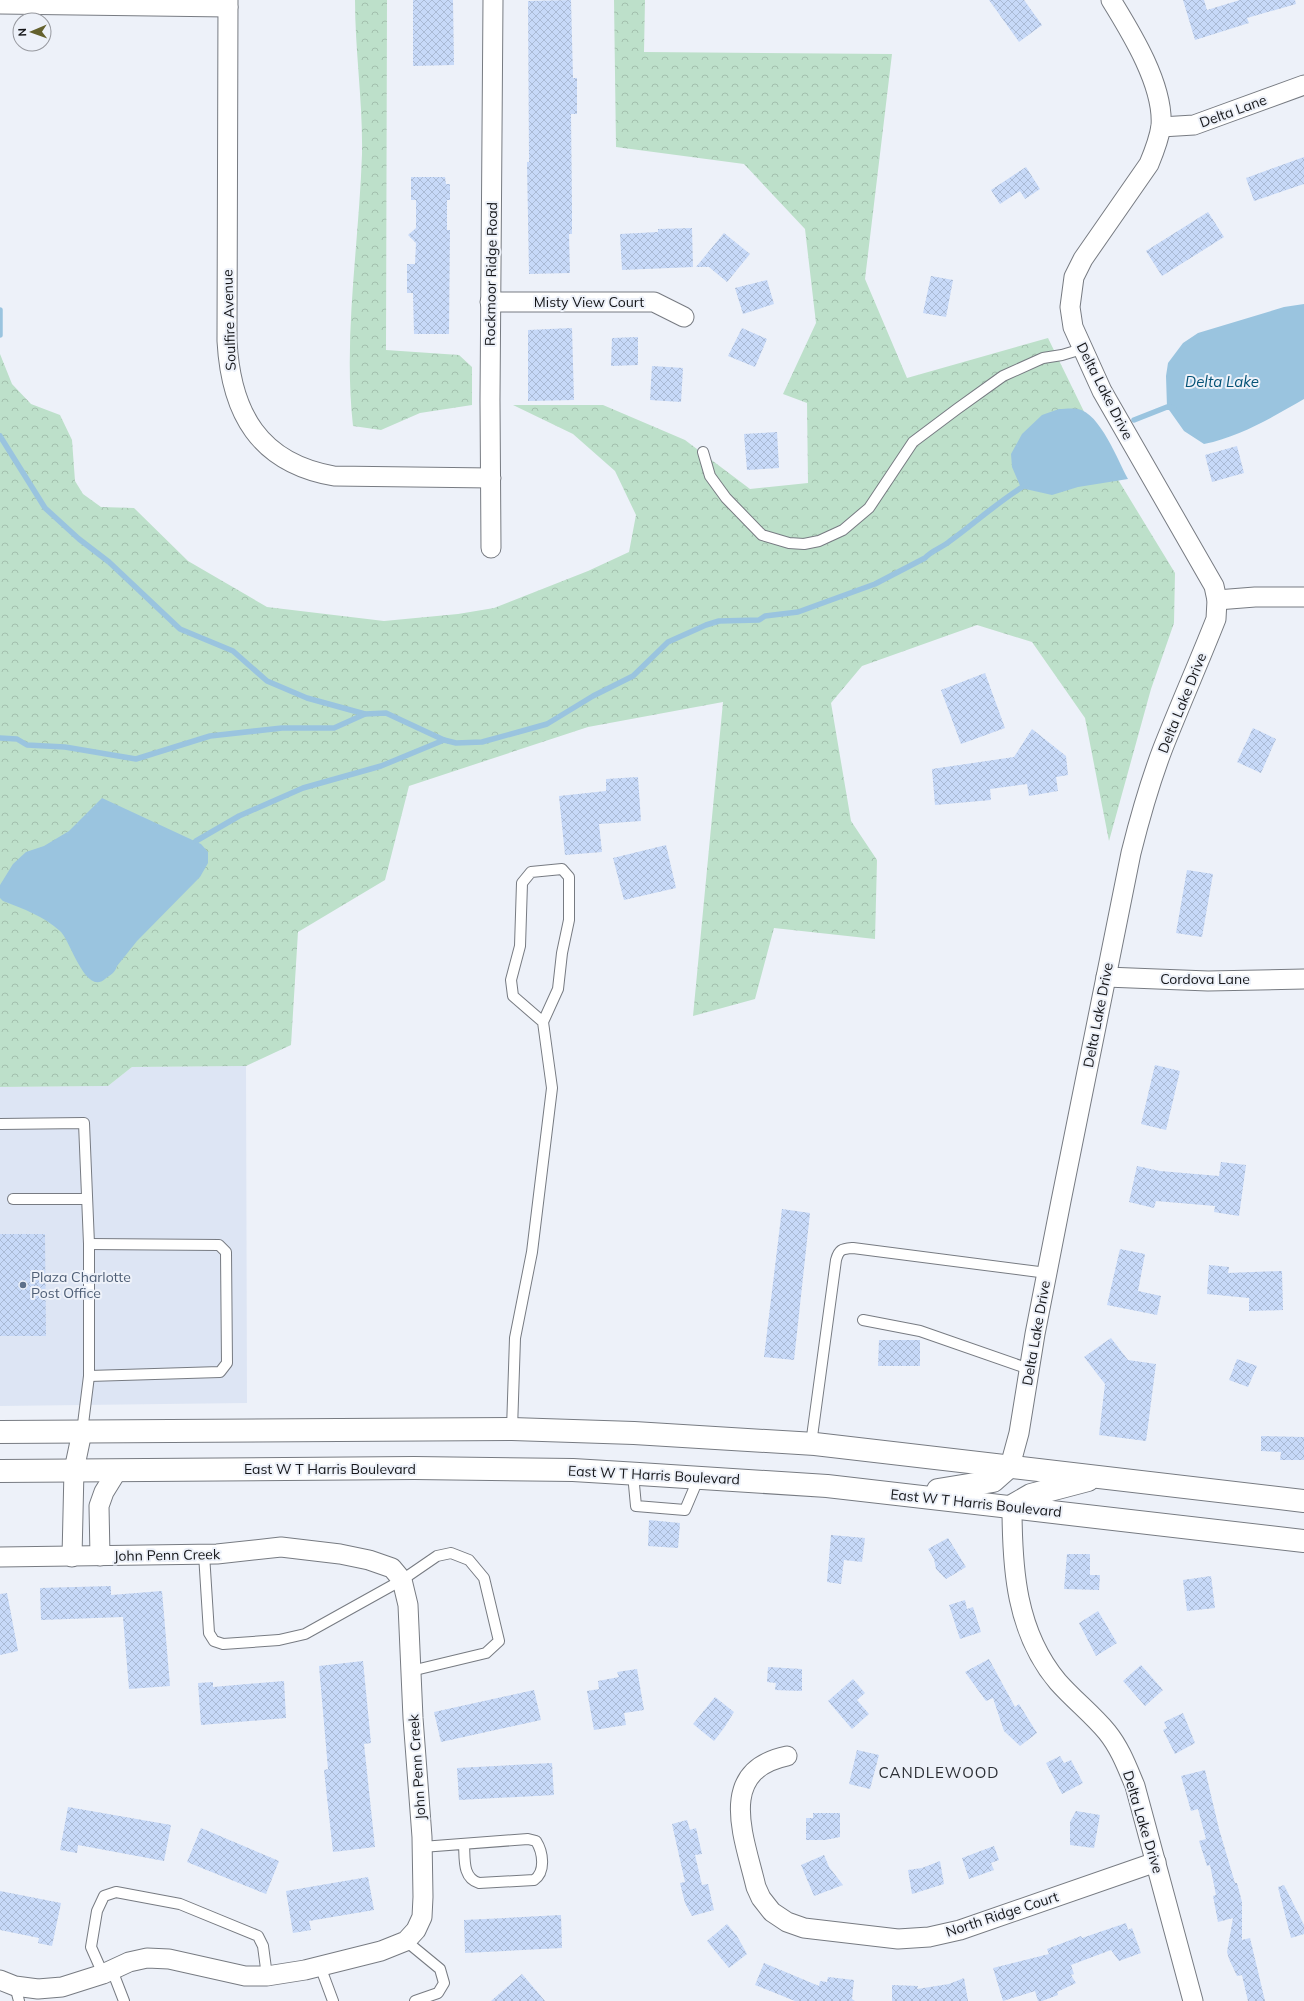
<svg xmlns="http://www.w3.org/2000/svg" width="1304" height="2001" viewBox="0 0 1304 2001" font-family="Mulish,sans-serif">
	<defs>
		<pattern id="forest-crowns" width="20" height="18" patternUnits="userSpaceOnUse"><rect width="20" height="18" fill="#bde0ca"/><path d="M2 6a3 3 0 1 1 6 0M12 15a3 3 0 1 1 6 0" fill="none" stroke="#a2bfad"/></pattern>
		<pattern id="building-cross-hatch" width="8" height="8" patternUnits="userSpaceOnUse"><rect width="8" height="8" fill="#c7d9f8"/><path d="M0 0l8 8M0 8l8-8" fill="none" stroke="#aabad4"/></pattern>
	</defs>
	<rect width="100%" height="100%" fill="#edf1f9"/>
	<!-- built -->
	<polygon fill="#dde5f4" points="246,1066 247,1403 0,1406 0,1087 108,1086 132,1067"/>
	<!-- forest -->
	<g fill="url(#forest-crowns)">
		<path d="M355 0H387L386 350 459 355 472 367V405L420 413 381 430 353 426C343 336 359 245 362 154 363 103 355 51 355 0Z"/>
		<polygon points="614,0 645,0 644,52 892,54 865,279 907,378 1048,338 1114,473 1175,573 1174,623 1151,689 1109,841 1085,718 1032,642 977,625 862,666 831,703 851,821 877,860 875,939 774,928 755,999 693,1016 723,702 588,727 409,786 385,880 298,932 291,1045 246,1066 132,1067 108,1086 0,1087 0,354 12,384 31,404 60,415 72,440 75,481 83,494 101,507 134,508 188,561 267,607 384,621 458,614 494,608 588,571 629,552 636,515 615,471 573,434 513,405 603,405 685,440 750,489 808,483 807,403 783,394 816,323 805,229 744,164 616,147"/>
	</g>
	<!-- water -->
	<g fill="#9ac4df">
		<path d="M1304 304V399C1271 418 1241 436 1204 444L1184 431 1167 407 1166 376 1168 363 1183 343 1198 333 1284 307Z"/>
		<path d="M1059 409C1064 409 1072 408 1078 409 1100 413 1118 461 1128 479L1078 487 1052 495 1021 488 1012 467 1011 454 1022 434 1042 415Z"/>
		<path d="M102 798 201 844 208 852V863L200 877 137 941 117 966C115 973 110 975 105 979 85 996 70 939 60 931 43 916 24 909 3 901L0 898V885L13 864 26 852 44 846 69 831Z"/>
	</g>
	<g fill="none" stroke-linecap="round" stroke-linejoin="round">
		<!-- stream -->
		<g stroke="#9ac4df" stroke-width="5.5">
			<polyline points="0,310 0,335"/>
			<polyline points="1134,420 1167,407 1174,408"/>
			<path d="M0 436 45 508 79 539 109 562 180 629 233 651 267 681 307 698 365 714 386 713 444 740 456 743 482 742 547 724 593 696 633 676 668 642 706 625 719 621 759 620 765 616 798 612 875 584 925 558C932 550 942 548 950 541 976 522 999 501 1027 484"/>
			<polyline points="0,738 17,739 27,745 65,747 136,759 210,736 282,728 334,728 365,714"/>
			<polyline points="196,841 239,816 303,788 381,766 444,740"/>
		</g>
	</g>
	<!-- building -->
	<g fill="url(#building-cross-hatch)">
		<polygon points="413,0 453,0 454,65 413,66"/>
		<polygon points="571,0 573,78 577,78 577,114 571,114 572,210 572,234 569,234 570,273 529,274 527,162 529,162 528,1"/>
		<polygon points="989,0 1024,0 1042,25 1019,42"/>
		<polygon points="1183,0 1204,0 1207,10 1240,0 1295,0 1296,4 1247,18 1249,23 1195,40"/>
		<polygon points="1304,157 1304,184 1254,201 1246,178"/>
		<polygon points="1026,167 1040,189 1025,199 1020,191 1000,204 991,190"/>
		<polygon points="411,177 445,177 446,184 450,184 450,200 447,200 447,230 450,230 449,334 414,334 413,293 407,293 407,264 415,264 416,243 408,235 416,228 416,200 411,200"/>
		<polygon points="1208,212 1224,237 1162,276 1146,251"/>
		<polygon points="692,228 693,267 622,270 620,234 658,232 658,229"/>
		<polygon points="724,233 750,254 727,282 709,267 696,267"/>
		<polygon points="931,276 953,280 946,317 923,313"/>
		<polygon points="767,280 774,304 743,314 735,288"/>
		<polygon points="572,328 574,400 528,401 528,330"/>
		<polygon points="742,328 767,339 755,367 728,356"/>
		<polygon points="638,337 638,365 611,366 612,338"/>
		<polygon points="652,366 683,368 681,402 650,400"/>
		<polygon points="777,432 779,468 747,470 744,434"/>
		<polygon points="1237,446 1244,473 1212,482 1205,455"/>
		<polygon points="985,673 1005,728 961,744 941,690"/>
		<polygon points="1253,728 1276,739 1261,773 1237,762"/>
		<polygon points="1032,729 1066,756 1068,775 1056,777 1058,791 1029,796 1027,784 990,789 991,800 935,805 932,769 1014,757"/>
		<polygon points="638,777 641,821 599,824 602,852 565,855 559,796 606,791 606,779"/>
		<polygon points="666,845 676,888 624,900 613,858"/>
		<polygon points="1187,870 1213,874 1202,937 1176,933"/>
		<polygon points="1155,1065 1180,1071 1166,1130 1141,1124"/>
		<polygon points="1221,1162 1246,1165 1239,1216 1214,1212 1215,1206 1156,1201 1154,1208 1129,1202 1137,1166 1160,1171 1219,1176"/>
		<polygon points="782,1209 810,1213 794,1360 764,1357"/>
		<polygon points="0,1234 45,1234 46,1336 0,1336"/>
		<polygon points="1120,1249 1145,1254 1138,1291 1161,1296 1157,1315 1107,1305"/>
		<polygon points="1209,1265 1229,1267 1228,1273 1282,1271 1283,1310 1249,1311 1249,1298 1207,1294"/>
		<polygon points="1111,1338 1128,1360 1156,1364 1146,1441 1099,1435 1105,1384 1084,1357"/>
		<polygon points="879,1340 920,1340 920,1366 878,1366"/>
		<polygon points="1237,1359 1257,1366 1248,1387 1229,1380"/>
		<polygon points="1261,1436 1304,1437 1304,1460 1280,1460 1281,1452 1261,1451"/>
		<polygon points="649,1520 680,1523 678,1548 648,1546"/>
		<polygon points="831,1535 865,1538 862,1562 844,1560 841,1584 827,1582"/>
		<polygon points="948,1538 966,1567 946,1579 936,1569 934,1559 928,1549"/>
		<polygon points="1067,1554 1090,1554 1090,1575 1100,1575 1099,1590 1064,1589"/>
		<polygon points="1211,1576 1215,1608 1187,1611 1183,1580"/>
		<polygon points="111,1586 111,1595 162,1591 170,1686 129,1689 123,1617 41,1620 40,1588"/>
		<polygon points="7,1593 18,1651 0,1655 0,1594"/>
		<polygon points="965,1600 967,1609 973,1607 981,1632 960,1639 949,1605"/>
		<polygon points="1098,1611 1117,1643 1096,1656 1079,1623"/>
		<polygon points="989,1659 1015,1707 1019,1704 1037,1733 1020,1746 1004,1731 993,1698 986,1701 965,1672"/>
		<polygon points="363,1661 371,1743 364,1744 375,1847 333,1852 324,1770 328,1769 319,1666"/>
		<polygon points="1141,1665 1163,1690 1145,1706 1123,1681"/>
		<polygon points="768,1667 802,1669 802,1691 775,1690 776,1683 767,1682"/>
		<polygon points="637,1669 644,1710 624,1713 626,1725 594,1730 587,1691 599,1689 598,1681 619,1677 617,1672"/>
		<polygon points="853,1679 865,1693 857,1700 869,1714 852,1729 828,1701"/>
		<polygon points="284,1681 286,1718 201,1725 198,1683 213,1682 213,1687"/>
		<polygon points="534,1690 541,1720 441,1742 434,1712"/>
		<polygon points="715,1697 734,1712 724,1728 714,1741 693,1724"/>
		<polygon points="1183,1713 1195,1743 1175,1754 1163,1730 1167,1728 1164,1722"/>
		<polygon points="857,1750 879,1755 870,1789 849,1784"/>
		<polygon points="1060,1756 1064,1763 1071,1760 1083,1783 1062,1794 1046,1763"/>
		<polygon points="552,1763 554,1795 459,1800 457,1768"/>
		<polygon points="1205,1770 1219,1829 1235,1883 1237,1883 1242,1902 1242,1940 1250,1938 1265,2001 1248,2001 1242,1975 1237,1976 1229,1959 1227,1952 1233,1918 1218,1922 1213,1896 1216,1895 1210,1865 1207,1866 1199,1841 1206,1839 1198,1809 1191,1811 1181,1776"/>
		<polygon points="68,1807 171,1825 164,1861 78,1845 77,1853 60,1850"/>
		<polygon points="1076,1811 1100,1815 1094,1848 1070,1845 1070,1822"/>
		<polygon points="813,1813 840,1813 840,1837 825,1840 806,1840 806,1818 813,1818"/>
		<polygon points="687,1820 690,1830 696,1828 702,1854 695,1855 702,1885 708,1884 714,1910 692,1916 685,1903 680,1883 685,1882 672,1824"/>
		<polygon points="201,1828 279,1861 266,1894 187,1862"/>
		<polygon points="994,1846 999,1860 991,1863 994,1870 969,1879 962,1858"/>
		<polygon points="824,1855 829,1867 843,1885 814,1896 801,1865"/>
		<polygon points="940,1861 944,1884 912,1894 908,1870 922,1868"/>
		<polygon points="368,1877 374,1910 309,1921 311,1930 293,1933 286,1891"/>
		<polygon points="1284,1885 1304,1925 1304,1934 1291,1938 1278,1887"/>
		<polygon points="0,1891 61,1903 52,1946 38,1943 39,1938 0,1930"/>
		<polygon points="561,1915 562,1948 465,1953 464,1920"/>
		<polygon points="1126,1923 1128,1930 1132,1928 1141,1953 1119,1961 1111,1950 1071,1965 1074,1974 1071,1975 1076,1983 1057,1992 1058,1995 1042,2001 1038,2001 1035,1991 1003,2001 993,1968 1049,1954 1047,1949 1081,1936 1082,1938"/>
		<polygon points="727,1924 737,1936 747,1954 729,1968 707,1941"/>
		<polygon points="764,1963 819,1986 820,1981 827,1982 828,1977 854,1980 852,1999 855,2001 795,2001 755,1985"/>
		<polygon points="522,1974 545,2001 491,2001"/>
		<polygon points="964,1978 968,2001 892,2001 892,1985 918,1986 917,1989 949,1984"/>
	</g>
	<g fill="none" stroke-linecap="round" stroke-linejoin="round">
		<!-- service casing -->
		<g stroke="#777b82" stroke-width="12">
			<g id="service">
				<polyline points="703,452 710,476 726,498 762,535 789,543 804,544 819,541 843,530 869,508 913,442 957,409 1003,376 1043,358 1062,355 1082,349"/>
				<polyline points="0,1124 84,1123 89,1244 89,1376 82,1432"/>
				<polyline points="13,1199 87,1199"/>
				<polyline points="863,1320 920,1331 1029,1369"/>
				<polyline points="89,1376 220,1372 227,1363 226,1252 219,1245 89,1244"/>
				<polyline points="512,1429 515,1338 532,1252 552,1088 543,1022 513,996 511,980 520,946 522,883 531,872 562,869 569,877 569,920 562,953 558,989 543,1022"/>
				<path d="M811 1444 836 1260C839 1249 842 1249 853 1248L1047 1273"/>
				<polyline points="633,1474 636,1506 685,1510 699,1477"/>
				<polyline points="204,1554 209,1633 214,1641 223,1644 279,1640 305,1634 402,1580 437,1556 451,1553 469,1560 484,1578 499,1641 486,1653 411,1671"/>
				<path d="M422 1847 528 1839 536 1841C543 1852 546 1872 534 1880L479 1883C462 1878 465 1858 464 1844"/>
				<polyline points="406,1941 440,1969 444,1983 438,1993 415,2001"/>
				<polyline points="320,1966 333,2001"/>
				<polyline points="112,1970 124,2001"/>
				<polyline points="103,1974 91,1947 97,1911 104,1896 116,1892 180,1904 258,1936 263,1946 267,1976"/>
				<polyline points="15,1986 19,2001"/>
			</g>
		</g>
		<!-- minor casing -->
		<g stroke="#777b82" stroke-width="21">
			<g id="minor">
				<path d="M228 0 227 341C231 413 259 463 334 476L491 478"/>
				<polyline points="0,4 228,7"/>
				<polyline points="1161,127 1194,125 1304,85"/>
				<polyline points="490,302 654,302 684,317"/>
				<polyline points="491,548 490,400 493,0"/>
				<polyline points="1217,600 1255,597 1304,597"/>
				<polyline points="1106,977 1208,981 1304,979"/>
				<path d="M1010 1466 1019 1433 1035 1334 1061 1201 1131 853C1140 817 1150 782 1163 748 1180 705 1199 662 1216 619L1217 600 1214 586 1102 391 1073 327 1070 307 1074 277 1083 259 1149 164C1154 152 1159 140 1161 126 1164 86 1132 34 1111 0"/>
				<path d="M1012 1506C1012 1569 1016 1632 1058 1682 1074 1700 1092 1714 1107 1732 1120 1748 1127 1767 1135 1786L1193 2001"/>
				<polyline points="100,1556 99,1506 104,1492 117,1471"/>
				<polyline points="0,1557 217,1554 281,1547 340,1554 369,1560 392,1568 402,1580 408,1605 413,1718 422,1837 423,1897 422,1917 416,1930 406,1941 381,1951 305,1970 267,1976 245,1976 169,1959 147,1958 129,1962 103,1974 62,1987 38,1989 15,1986 0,1980"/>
				<polyline points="72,1557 74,1470 82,1432"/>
				<path d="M787 1756C715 1771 745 1839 756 1887L761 1898 772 1912 787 1922 804 1928 898 1939 929 1937 960 1930 1156 1862"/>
			</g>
		</g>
		<!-- primary casing -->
		<g stroke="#777b82" stroke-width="24">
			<g id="primary">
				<polyline points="0,1432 512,1429 634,1433 815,1444 1304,1501"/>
				<polyline points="0,1471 414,1468 573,1470 639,1474 827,1486 1304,1541"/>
				<polyline points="938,1490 993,1481 1010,1466"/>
				<polyline points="1012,1506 1031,1495 1088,1480"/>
			</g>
		</g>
		<!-- service -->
		<use href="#service" stroke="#fff" stroke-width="10"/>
		<!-- minor -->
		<use href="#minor" stroke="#fff" stroke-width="19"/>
		<!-- primary -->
		<use href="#primary" stroke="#fff" stroke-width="22"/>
	</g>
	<!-- markers -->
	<circle fill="#5c6f8a" stroke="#edf1f9" stroke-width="1.5" cx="23" cy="1285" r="4"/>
	<g text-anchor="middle" stroke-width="4" stroke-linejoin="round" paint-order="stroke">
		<!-- street labels -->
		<g font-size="14" fill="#151619" stroke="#edf1f9">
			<text transform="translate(1233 111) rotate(-20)" y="5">Delta Lane</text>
			<text transform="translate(491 274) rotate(-89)" y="5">Rockmoor Ridge Road</text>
			<text x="589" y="307">Misty View Court</text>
			<text transform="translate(229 320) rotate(-92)" y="5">Soulfire Avenue</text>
			<text transform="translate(1105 391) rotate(63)" y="5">Delta Lake Drive</text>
			<text transform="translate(1182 703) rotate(-68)" y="5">Delta Lake Drive</text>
			<text x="1205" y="984">Cordova Lane</text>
			<text transform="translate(1098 1015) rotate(-79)" y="5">Delta Lake Drive</text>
			<text transform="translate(1036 1333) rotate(-80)" y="5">Delta Lake Drive</text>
			<text x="330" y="1474">East W T Harris Boulevard</text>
			<text transform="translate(654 1475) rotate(3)" y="5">East W T Harris Boulevard</text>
			<text transform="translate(976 1503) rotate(6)" y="5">East W T Harris Boulevard</text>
			<text transform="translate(167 1555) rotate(-1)" y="5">John Penn Creek</text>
			<text transform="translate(417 1767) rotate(-94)" y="5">John Penn Creek</text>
			<text transform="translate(1143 1822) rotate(73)" y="5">Delta Lake Drive</text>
			<text transform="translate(1002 1914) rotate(-18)" y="5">North Ridge Court</text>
		</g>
		<!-- service labels -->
		<g font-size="14" fill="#4e5e75" stroke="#edf1f9" text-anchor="start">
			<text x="31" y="1282">Plaza Charlotte<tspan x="31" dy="16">Post Office</tspan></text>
		</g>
		<!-- water labels -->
		<g font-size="15" font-style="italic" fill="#035276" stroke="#edf1f9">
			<text x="1222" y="387">Delta Lake</text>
		</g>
		<!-- neighbourhood labels -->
		<g font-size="15" letter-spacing="1" fill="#2c2f35" stroke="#edf1f9">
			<text x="939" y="1778">CANDLEWOOD</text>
		</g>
	</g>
	<!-- north arrow -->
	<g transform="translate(32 32) rotate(268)"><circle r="19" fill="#edf1f9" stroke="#97999f"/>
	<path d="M0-3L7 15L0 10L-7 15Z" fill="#64612d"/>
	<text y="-6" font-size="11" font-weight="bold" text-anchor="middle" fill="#151619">N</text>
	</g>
</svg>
